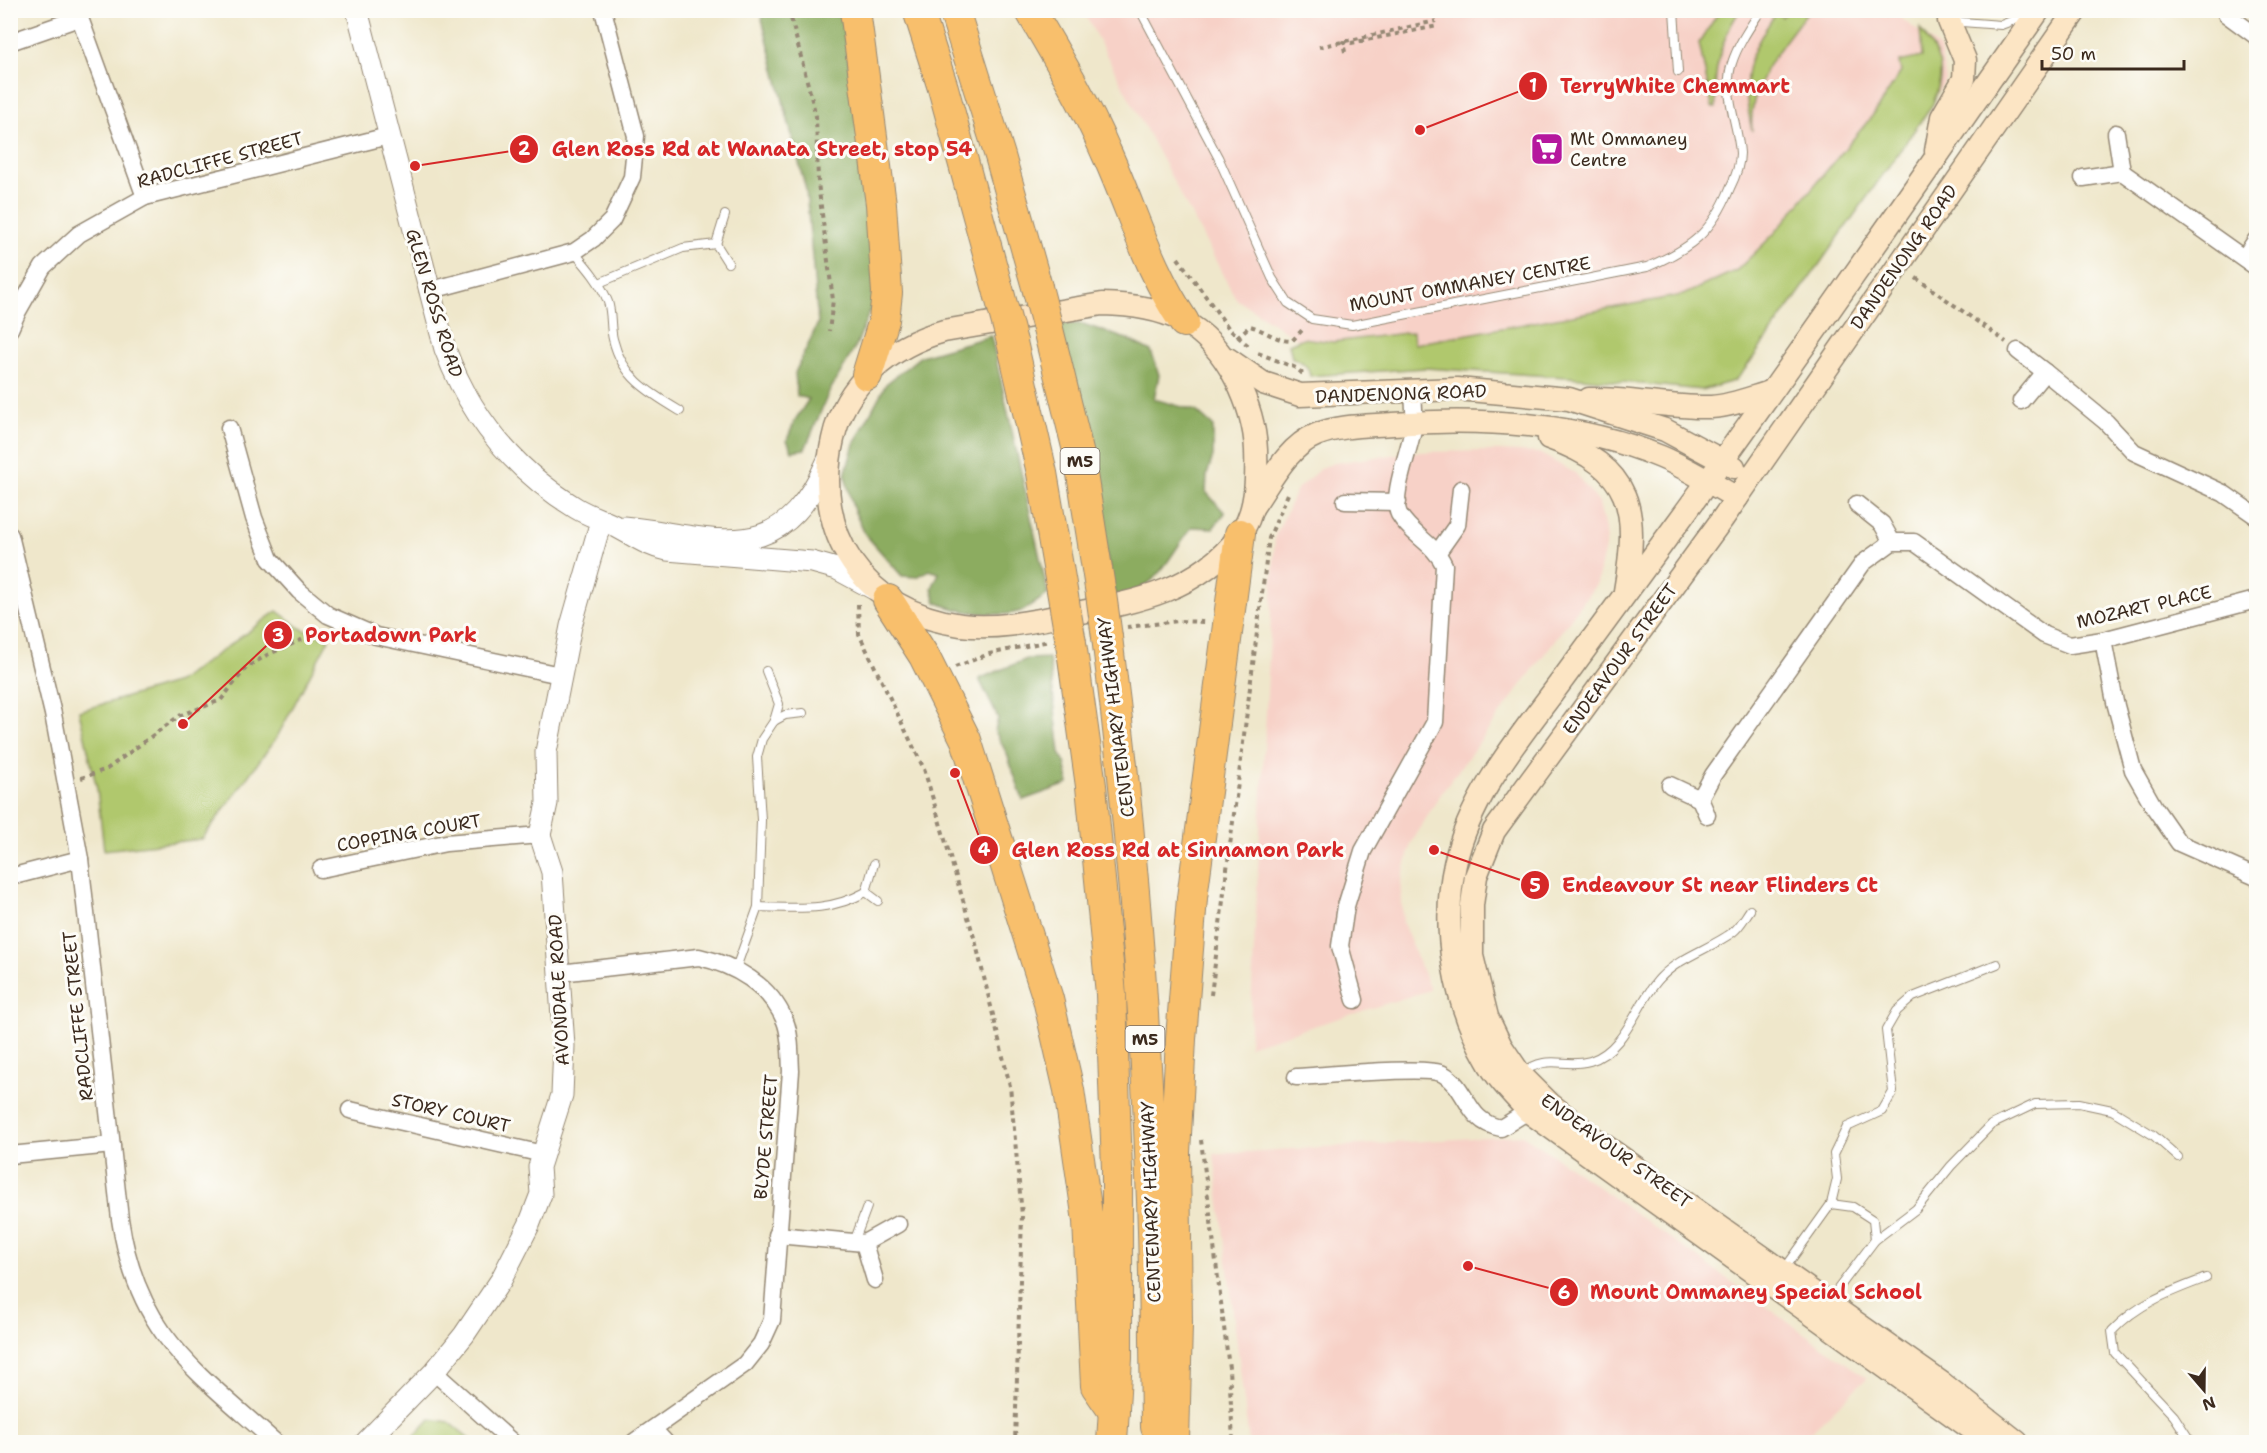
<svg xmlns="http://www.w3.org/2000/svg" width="2267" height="1453" viewBox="0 0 2267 1453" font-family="'Shantell Sans',sans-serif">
	<rect width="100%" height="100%" fill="#fdfcf7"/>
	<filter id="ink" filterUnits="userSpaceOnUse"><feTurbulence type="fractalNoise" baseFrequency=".0167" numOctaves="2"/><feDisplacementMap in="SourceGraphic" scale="12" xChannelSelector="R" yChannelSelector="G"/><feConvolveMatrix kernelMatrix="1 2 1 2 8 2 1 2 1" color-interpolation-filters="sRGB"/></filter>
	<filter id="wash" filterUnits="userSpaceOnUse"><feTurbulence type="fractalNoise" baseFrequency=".008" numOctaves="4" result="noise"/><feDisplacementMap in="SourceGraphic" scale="24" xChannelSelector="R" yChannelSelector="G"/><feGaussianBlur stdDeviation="1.35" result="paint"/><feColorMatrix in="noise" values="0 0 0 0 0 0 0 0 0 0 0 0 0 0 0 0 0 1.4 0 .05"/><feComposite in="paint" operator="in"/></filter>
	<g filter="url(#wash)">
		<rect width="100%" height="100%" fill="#efe7cb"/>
		<!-- built -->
		<g fill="#f7d1c7">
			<polygon points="1083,11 1892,11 1940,48 1946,80 1889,166 1773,326 1327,358 1236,299"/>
			<polygon points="1500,451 1539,453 1575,473 1599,503 1607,538 1597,583 1438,798 1411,844 1401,883 1403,923 1430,990 1249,1046 1275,536 1297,489 1321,468 1334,463 1413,452"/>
			<polygon points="1522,1135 1546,1150 1867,1378 1800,1442 1249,1442 1214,1154"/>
		</g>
		<!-- green -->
		<g fill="#b0c86d" stroke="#767946" stroke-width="1.5">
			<path d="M1720 10 1732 13 1735 11 1738 13C1719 44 1713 72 1716 107H1712L1699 43Z"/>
			<path d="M1788 11H1808C1781 47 1747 83 1752 131 1741 76 1745 59 1776 13L1782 17Z"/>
			<path d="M1920 29C1942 60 1946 68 1933 104L1743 372 1734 381 1702 390 1581 378 1425 368 1310 376C1308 366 1303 361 1292 358L1289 344 1303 338 1333 342 1413 332 1414 344 1683 295 1737 270 1774 234 1873 115 1901 72 1899 62 1922 57Z"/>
			<polygon points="277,611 302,629 329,639 277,737 202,839 104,850 97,789 79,711 178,682"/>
			<polygon points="430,1419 449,1422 474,1442 409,1442"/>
		</g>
		<!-- forest -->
		<g fill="#8cac60" stroke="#646b3f" stroke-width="1.5">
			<polygon points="760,11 841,11 874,233 875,298 856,346 829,392 805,449 792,451 787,440 795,420 809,399 797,396 795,373 818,323 806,190"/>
			<path d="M1058 324H1083L1129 340 1151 351 1159 375 1154 399 1196 411 1213 426V456L1207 475 1206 492 1225 513 1213 528 1192 527C1166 559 1161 588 1115 598Z"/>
			<path d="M991 336 1048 594C1040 599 1032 606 1024 610 1002 619 956 612 936 602L932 588 939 573 929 570 917 577 902 576 865 534 853 508 845 475 854 444 886 384 921 356Z"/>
			<polygon points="1049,658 1060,753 1066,765 1068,784 1023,800 1007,754 995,731 998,718 979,679 1027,659"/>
		</g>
	</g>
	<g filter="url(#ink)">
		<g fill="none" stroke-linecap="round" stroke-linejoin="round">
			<!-- service casing -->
			<g stroke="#958874" stroke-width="10">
				<g id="service">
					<path d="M1140 10 1218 157 1272 278 1288 303 1312 319 1352 325 1647 267C1690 249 1712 233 1730 188 1735 178 1740 165 1740 153 1738 124 1722 92 1732 63 1738 44 1750 27 1761 10"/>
					<polyline points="1674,10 1678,72"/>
					<polyline points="1933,10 1949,21 2001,25 2017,19 2027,10"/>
					<polyline points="716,244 728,263"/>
					<path d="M574 252C587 267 601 283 608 302 612 313 610 327 613 339 622 377 648 392 680 411"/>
					<polyline points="599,283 683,248 716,244 725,215"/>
					<polyline points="766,671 779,704 774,721"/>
					<polyline points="866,892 878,901"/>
					<path d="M758 907C799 908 829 912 866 892L874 864"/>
					<polyline points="736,968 758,907 761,820 757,757 762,739 774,721 785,715 803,713"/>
					<path d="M1520 1074C1551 1052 1562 1069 1590 1061 1626 1050 1637 1002 1660 978 1681 956 1710 949 1733 932 1740 927 1745 917 1750 910"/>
					<polyline points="1831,1204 1853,1207 1873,1220 1875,1240"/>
					<polyline points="854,1242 867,1207"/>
					<polyline points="1783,1271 1831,1204 1837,1179 1834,1154 1847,1127 1882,1111 1893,1092 1886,1030 1897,1011 1913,997 1997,964"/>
					<polyline points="1828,1302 1875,1240 1916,1209 1951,1166 1991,1125 2035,1104 2079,1103 2112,1110 2153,1135 2178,1157"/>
					<path d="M2191 1442 2174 1416 2115 1353 2112 1331C2138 1303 2172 1291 2206 1278"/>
				</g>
			</g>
			<!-- minor casing -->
			<g stroke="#958874" stroke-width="19">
				<g id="minor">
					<polyline points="77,10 145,197"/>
					<polyline points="2226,14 2256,36"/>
					<polyline points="10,42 79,18"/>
					<polyline points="2122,172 2256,267"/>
					<polyline points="2083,178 2122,172 2116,133"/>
					<polyline points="2244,258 2256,240"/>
					<polyline points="428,291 574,252 593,239 612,220 632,177 636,136 603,10"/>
					<polyline points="10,329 18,311 43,267 79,234 145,197 388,136"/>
					<polyline points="2018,351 2045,372 2021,401"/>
					<polyline points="2045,372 2106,422 2134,452 2223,493 2256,516"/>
					<polyline points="229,428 254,518 270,559 299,591 328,615 376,636 560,675"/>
					<polyline points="1345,501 1398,502"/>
					<polyline points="1857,504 1882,524 1892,542"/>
					<path d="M10 535 53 714 80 859 120 1219C137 1334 194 1369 275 1442"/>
					<polyline points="1438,552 1457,525 1461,489"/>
					<polyline points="2103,640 2115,702 2133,770 2154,807 2179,843 2256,877"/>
					<polyline points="1670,785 1700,799 1707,815"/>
					<polyline points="1700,799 1713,775 1863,563 1892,542 1914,542 2044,635 2070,645 2103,640 2256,600"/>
					<polyline points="321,869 446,843 540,835"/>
					<polyline points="10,877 80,859"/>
					<path d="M560 973 699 957C735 965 770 985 785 1021 791 1036 790 1055 791 1071L772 1320 761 1344 745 1364 634 1442"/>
					<path d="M1355 1000 1340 946 1346 906 1363 851 1435 722 1444 565C1434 543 1411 535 1399 514 1390 495 1412 445 1414 423 1415 412 1413 401 1413 390"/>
					<path d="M1296 1077C1320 1076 1427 1065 1443 1074 1469 1088 1465 1122 1501 1128L1528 1111"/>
					<polyline points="350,1110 543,1154"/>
					<polyline points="10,1155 112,1145"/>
					<polyline points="777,1235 864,1243"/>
					<polyline points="875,1280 864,1243 898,1224"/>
					<polyline points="434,1372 512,1442"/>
					<polyline points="653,1429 665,1442"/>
				</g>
			</g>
			<!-- tertiary casing -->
			<g stroke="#958874" stroke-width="23">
				<g id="tertiary">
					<path d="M357 10 445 349C470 416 514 470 576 508 589 516 604 520 617 527 634 536 647 546 667 550L812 562 837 569 874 589"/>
					<path d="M623 527C721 537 779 571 828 460"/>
					<polyline points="366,1442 434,1372 464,1335 501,1280 529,1225 541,1194 539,1167 562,1095 564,1046 552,872 540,835 547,803 546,752 571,626 601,521"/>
				</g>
			</g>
			<!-- secondary casing -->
			<g stroke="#958874" stroke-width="25">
				<g id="secondary">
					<polyline points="1936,151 1942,117 1964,79 1965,60 1949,21"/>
					<path d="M1102 304C1165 305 1207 322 1236 379 1247 401 1255 425 1256 450 1257 479 1257 512 1239 536 1200 589 1137 602 1076 613 1039 620 999 630 961 625 864 612 811 534 833 439 845 383 891 346 944 331Z"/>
					<polyline points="1228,359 1263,383 1300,395 1457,389 1569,399 1665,430 1734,467"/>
					<path d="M1589 399C1629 398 1670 408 1711 407 1731 406 1750 398 1770 392"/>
					<path d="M1549 438C1634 468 1639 510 1625 591"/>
					<path d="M1254 505C1270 482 1288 446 1316 435 1340 425 1368 426 1393 424 1479 417 1580 423 1661 457 1687 468 1712 484 1737 498"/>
					<path d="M1990 1442 1528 1111C1514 1095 1497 1079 1487 1060 1454 1003 1441 928 1455 864 1470 794 1522 735 1563 679 1601 628 1638 576 1676 525 1800 356 1918 182 2039 10"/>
					<polyline points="2017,1442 1943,1384 1595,1139 1550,1104 1520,1074 1501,1046 1487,1017 1472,956 1472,905 1476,876 1494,831 1723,518 2076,10"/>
				</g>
			</g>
			<!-- motorway casing -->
			<g stroke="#958874" stroke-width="32">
				<g id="motorway">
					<polyline points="855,10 881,204 887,293 884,320 867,375"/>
					<polyline points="918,10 943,88 999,293"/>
					<polyline points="954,10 1000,156 1037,287"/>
					<path d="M1030 10C1057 56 1085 103 1106 152 1133 211 1147 267 1184 322"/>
					<polyline points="1048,329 1079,455 1101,594"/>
					<polyline points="1012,342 1042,473 1064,602"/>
					<polyline points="888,600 924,656 966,740 1048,999 1069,1090 1088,1221 1096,1386 1114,1412"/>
					<path d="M1107 637C1131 825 1146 1012 1152 1201 1155 1276 1155 1352 1156 1427"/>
					<polyline points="1071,643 1091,786 1111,994 1117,1170 1117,1358 1112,1442"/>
					<polyline points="1174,1442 1177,1324 1175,1153 1181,1039 1192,898 1240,534"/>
				</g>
			</g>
			<!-- path -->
			<g stroke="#958874" stroke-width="4" stroke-dasharray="4.5 4.5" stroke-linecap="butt">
				<polyline points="789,10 816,116 818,183 833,300 829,331"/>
				<polyline points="1778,10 1783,14 1785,10"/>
				<polyline points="1319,47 1436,21"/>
				<polyline points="1345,52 1343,42 1351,43 1438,26"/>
				<polyline points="1178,258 1230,330 1250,347"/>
				<polyline points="1916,278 2006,342"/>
				<path d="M1237 337 1250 326C1265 330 1276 341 1292 341L1304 328"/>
				<polyline points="1258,353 1296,368 1303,374"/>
				<polyline points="858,604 859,634 924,769 976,944 1010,1086 1022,1215 1015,1442"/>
				<polyline points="1127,627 1179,621 1206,622"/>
				<polyline points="955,667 989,654 1049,641"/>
				<polyline points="81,778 107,769 179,716 221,700 246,668 267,655 306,638 317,627"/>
				<polyline points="1211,995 1269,538 1288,494"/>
				<polyline points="1201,1140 1229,1368 1233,1442"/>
			</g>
			<!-- service -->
			<use href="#service" stroke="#fff" stroke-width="8"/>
			<!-- minor -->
			<use href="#minor" stroke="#fff" stroke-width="16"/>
			<!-- tertiary -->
			<use href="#tertiary" stroke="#fff" stroke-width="21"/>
			<!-- secondary -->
			<use href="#secondary" stroke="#fce5c4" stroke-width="22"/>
			<!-- motorway -->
			<use href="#motorway" stroke="#f8bf6c" stroke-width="30"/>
			<!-- motorway-bridge casing -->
			<g stroke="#958874" stroke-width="32" stroke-linecap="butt">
				<g id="motorway-bridge">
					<polyline points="1037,287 1048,329"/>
					<polyline points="999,293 1012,342"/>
					<polyline points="1101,594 1107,637"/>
					<polyline points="1064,602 1071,643"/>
				</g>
			</g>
			<!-- motorway-bridge -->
			<use href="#motorway-bridge" stroke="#f8bf6c" stroke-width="30"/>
		</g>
	</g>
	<!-- icons -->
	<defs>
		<g id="supermarket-square" transform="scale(1.725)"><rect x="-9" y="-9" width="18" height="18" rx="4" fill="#b5179e" stroke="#fdfcf7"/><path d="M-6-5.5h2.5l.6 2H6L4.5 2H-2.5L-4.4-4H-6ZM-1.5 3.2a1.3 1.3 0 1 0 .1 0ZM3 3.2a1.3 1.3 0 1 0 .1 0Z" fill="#fff"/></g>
	</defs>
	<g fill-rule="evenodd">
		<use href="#supermarket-square" x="1547" y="149"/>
	</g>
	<g text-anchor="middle" stroke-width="6" stroke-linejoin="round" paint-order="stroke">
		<!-- shield labels -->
		<g fill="#fdfcf7" stroke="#75695f" stroke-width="1.5">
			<rect x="1060.5" y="448" width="39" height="26" rx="4.5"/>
			<rect x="1125.5" y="1026" width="39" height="26" rx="4.5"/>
		</g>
		<g font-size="16" font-weight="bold" fill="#3b2a1e">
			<text x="1080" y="467">M5</text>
			<text x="1145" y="1045">M5</text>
		</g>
		<!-- poi labels -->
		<g font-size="18" fill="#3b2a1e" stroke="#fdfcf7" text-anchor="start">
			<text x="1570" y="145">Mt Ommaney<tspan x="1570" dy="21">Centre</tspan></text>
		</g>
		<!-- street labels -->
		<g font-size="18" fill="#3b2a1e" stroke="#fdfcf7">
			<text transform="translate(220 160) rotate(-15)" y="6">RADCLIFFE STREET</text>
			<text transform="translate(1904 257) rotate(-55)" y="6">DANDENONG ROAD</text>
			<text transform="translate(1470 284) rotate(-10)" y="6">MOUNT OMMANEY CENTRE</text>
			<text transform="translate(434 303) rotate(73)" y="6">GLEN ROSS ROAD</text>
			<text transform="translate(1401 394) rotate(-2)" y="6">DANDENONG ROAD</text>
			<text transform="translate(2144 607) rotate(-13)" y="6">MOZART PLACE</text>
			<text transform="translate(1620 659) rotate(-54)" y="6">ENDEAVOUR STREET</text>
			<text transform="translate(1116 717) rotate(-97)" y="6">CENTENARY HIGHWAY</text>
			<text transform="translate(409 833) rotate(-10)" y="6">COPPING COURT</text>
			<text transform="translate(559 990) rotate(-93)" y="6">AVONDALE ROAD</text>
			<text transform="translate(78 1016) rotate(-96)" y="6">RADCLIFFE STREET</text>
			<text transform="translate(451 1113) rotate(13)" y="6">STORY COURT</text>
			<text transform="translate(766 1137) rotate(-85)" y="6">BLYDE STREET</text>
			<text transform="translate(1616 1151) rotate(36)" y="6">ENDEAVOUR STREET</text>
			<text transform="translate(1151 1202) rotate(-92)" y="6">CENTENARY HIGHWAY</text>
		</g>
	</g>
	<!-- callouts -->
	<path fill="none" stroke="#d62828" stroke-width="2" d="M1420 130L1533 86M415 166L524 149M183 724L278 635M955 773L984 850M1434 850L1535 885M1468 1266L1564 1292"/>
	<g fill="#d62828" stroke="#fdfcf7" stroke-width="2">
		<circle cx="1420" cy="130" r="6"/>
		<circle cx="415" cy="166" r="6"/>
		<circle cx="183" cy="724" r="6"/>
		<circle cx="955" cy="773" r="6"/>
		<circle cx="1434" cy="850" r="6"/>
		<circle cx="1468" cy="1266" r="6"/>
		<circle cx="1533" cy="86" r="15"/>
		<circle cx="524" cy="149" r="15"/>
		<circle cx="278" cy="635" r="15"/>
		<circle cx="984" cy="850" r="15"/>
		<circle cx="1535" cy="885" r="15"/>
		<circle cx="1564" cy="1292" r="15"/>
	</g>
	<g font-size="18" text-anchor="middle" font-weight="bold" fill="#fff">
		<text x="1533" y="92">1</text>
		<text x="524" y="155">2</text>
		<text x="278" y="642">3</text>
		<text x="984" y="856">4</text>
		<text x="1535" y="892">5</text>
		<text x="1564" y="1299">6</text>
	</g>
	<g font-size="20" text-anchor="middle" font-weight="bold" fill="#d62828" stroke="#fdfcf7" stroke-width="6" stroke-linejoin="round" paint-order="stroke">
		<text x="1675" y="93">TerryWhite Chemmart</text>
		<text x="762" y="156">Glen Ross Rd at Wanata Street, stop 54</text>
		<text x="391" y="642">Portadown Park</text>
		<text x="1178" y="857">Glen Ross Rd at Sinnamon Park</text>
		<text x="1720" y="892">Endeavour St near Flinders Ct</text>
		<text x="1756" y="1299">Mount Ommaney Special School</text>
	</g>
	<!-- margin -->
	<rect width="2267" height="1453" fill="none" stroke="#fdfcf7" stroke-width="36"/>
	<!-- north arrow -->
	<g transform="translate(2204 1390) rotate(160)" stroke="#fdfcf7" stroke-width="4.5" paint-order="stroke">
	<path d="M0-4.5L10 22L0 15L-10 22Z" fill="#3b2a1e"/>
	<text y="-9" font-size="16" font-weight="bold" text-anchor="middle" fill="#3b2a1e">N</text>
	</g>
	<!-- scale -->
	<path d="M2042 60v9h142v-9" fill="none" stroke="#3b2a1e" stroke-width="3"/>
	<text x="2051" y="60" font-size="18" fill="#3b2a1e" stroke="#fdfcf7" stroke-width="4.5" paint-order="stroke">50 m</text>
</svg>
